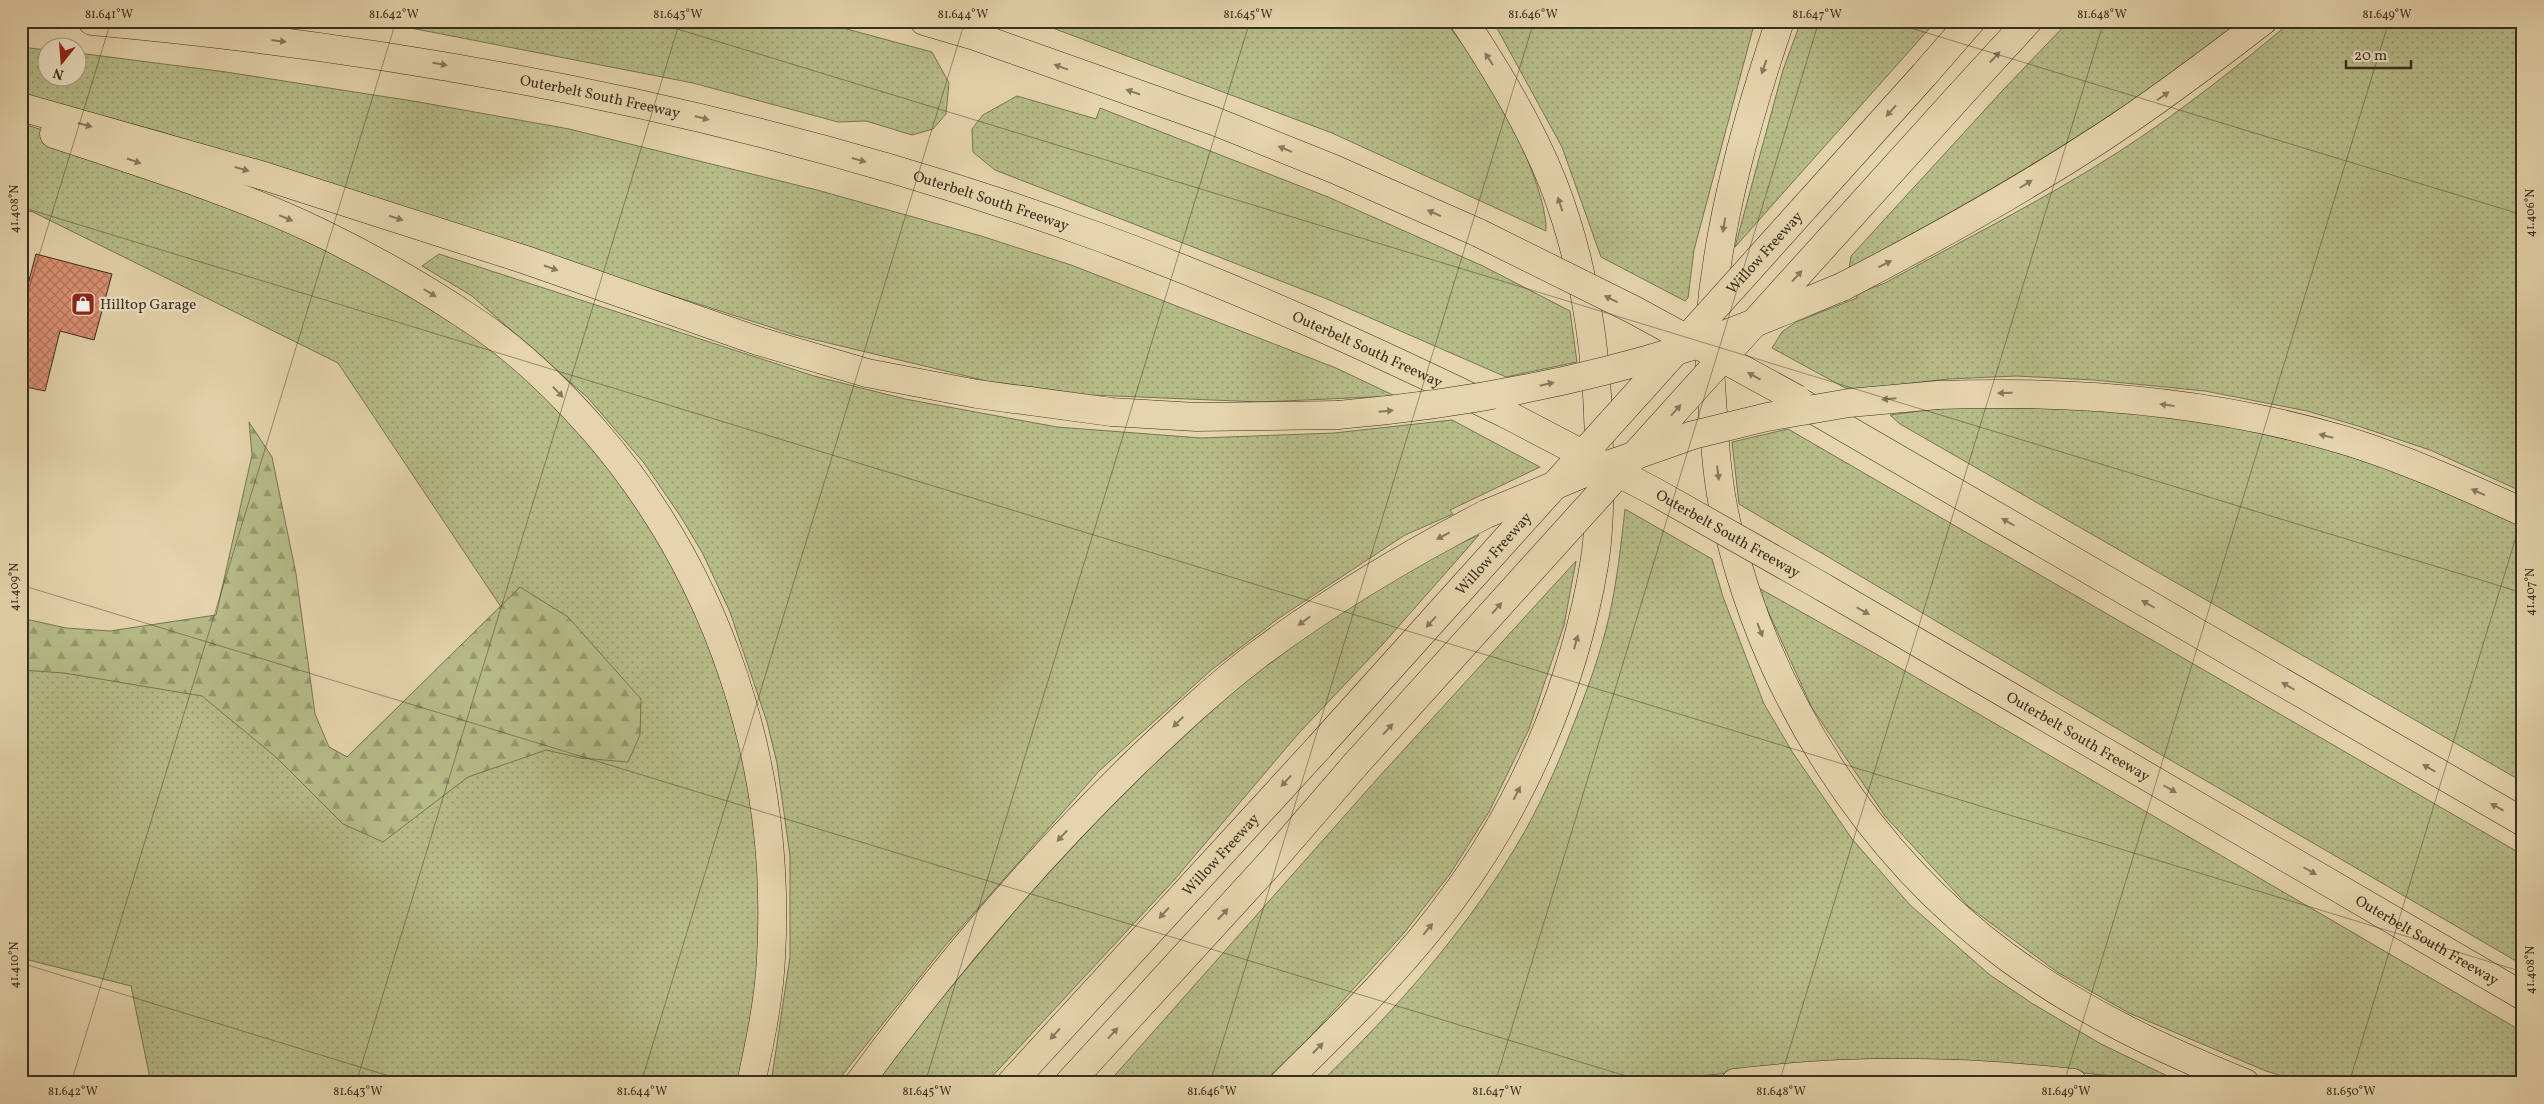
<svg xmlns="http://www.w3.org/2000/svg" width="2544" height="1104" viewBox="0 0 2544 1104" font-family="Vollkorn,serif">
	<defs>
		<pattern id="grass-dots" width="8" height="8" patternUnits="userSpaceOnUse" patternTransform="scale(1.25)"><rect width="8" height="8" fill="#b6bc88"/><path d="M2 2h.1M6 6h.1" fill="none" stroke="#95996f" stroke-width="1.8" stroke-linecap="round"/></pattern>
		<pattern id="forest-firs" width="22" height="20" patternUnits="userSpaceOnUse" patternTransform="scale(1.25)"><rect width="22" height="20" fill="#b6bc88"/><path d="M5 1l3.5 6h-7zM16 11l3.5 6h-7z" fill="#95996f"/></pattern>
		<pattern id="building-cross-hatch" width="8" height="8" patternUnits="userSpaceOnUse" patternTransform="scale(1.25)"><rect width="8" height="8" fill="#dc9173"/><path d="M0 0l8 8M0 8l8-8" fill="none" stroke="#b3775e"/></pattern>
	</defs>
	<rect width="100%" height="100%" fill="#e5d4ac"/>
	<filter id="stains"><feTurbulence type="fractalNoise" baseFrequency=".004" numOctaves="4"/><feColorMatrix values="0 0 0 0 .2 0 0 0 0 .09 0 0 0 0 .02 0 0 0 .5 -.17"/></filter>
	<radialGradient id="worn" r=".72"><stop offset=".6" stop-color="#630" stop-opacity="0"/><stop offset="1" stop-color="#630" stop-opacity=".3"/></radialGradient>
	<!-- grass -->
	<g fill="url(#grass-dots)" stroke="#787554">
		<polygon points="375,21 817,21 932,52 949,83 946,114 933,129 912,135 866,121 838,122 693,83"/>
		<path d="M1034 21H1445C1460 41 1475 60 1488 80 1508 110 1548 197 1546 231L1332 133Z"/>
		<polygon points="1493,21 1755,21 1694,250 1688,298 1685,301 1601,257 1562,147"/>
		<polygon points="1801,21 1936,21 1735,247 1783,70"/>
		<path d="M2069 21H2242C2119 117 1985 195 1849 269L1851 256 2003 90Z"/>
		<path d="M2292 21H2523V492L2430 450 2358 426 2307 411 2205 391 2094 380 2016 376 1948 379 1849 390 1772 348 1782 332 1796 322 1857 298 1856 294 1885 283C1963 240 2044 200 2120 151 2180 112 2237 67 2292 21Z"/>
		<polygon points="21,47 47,50 48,78 78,78 78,53 226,72 419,102 569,129 817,190 981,236 1071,265 1336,368 1395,396 1261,402 1091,395 987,381 795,335 162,132 21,94"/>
		<polygon points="1017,96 1096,119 1100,108 1328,197 1483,266 1570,311 1577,362 1506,377 1327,299 995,170 973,152 972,129 983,115"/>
		<polygon points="21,123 141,163 319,232 543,376 687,563 770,847 751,1083 151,1083 131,986 21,958 21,636 205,679 347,757 501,607 338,363 33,212 21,210"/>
		<polygon points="439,254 814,376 905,399 1057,427 1201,438 1334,433 1452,420 1540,467 1450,510 1453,514 1405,535 1279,618 1210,671 1099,771 943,948 836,1083 771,1083 790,957 790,856 777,763 767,722 730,612 703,554 681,517 644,463 588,398 472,296 422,266"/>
		<path d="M1949 407C2020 408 2091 408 2162 415 2236 423 2313 441 2383 466 2430 483 2476 505 2523 525V782L1900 424 1890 415Z"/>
		<polygon points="1788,429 2523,855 2523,965 2160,754 1739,504 1732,442"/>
		<path d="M1625 509 1712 559 1723 597 1764 704 1793 753 1852 839 1910 905 1990 975 2033 1004 2101 1044 2182 1083H2155L2132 1078 1996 1064 1805 1066 1698 1076 1665 1083H1320C1396 1010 1473 923 1525 831 1545 795 1561 757 1576 718 1589 685 1601 652 1609 617 1617 582 1621 545 1625 509Z"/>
		<polygon points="1479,535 1383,644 1298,734 1175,879 986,1083 876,1083 931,1011 1030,893 1146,768 1252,671 1417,563"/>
		<polygon points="1576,561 1564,625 1529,729 1489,812 1450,874 1404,933 1309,1038 1263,1083 1108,1083 1378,778"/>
		<polygon points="1757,587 1876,654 2523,1032 2523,1083 2303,1083 2266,1071 2129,1013 2057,972 1969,907 1885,816 1812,708"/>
	</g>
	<!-- forest -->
	<polygon fill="url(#forest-firs)" stroke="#787554" points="249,422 272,457 296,574 315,714 329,747 347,757 520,587 568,617 641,699 640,735 628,762 581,758 546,750 468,777 383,842 343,824 277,758 202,696 64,673 21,670 21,618 66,628 110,631 216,615 252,455"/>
	<!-- building -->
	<polygon fill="url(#building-cross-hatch)" stroke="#3a2e20" points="36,254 112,274 94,340 60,331 45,391 21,386 21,283 28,284"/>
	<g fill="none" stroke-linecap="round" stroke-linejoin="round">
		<!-- highway casing -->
		<g stroke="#3a2e20" stroke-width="29">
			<g id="highway">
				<path id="s1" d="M92 21C436 52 773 118 1099 237 1239 288 1374 350 1508 415"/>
				<polyline points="924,21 975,36 1214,121 1334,169 1479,233"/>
				<path d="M1780 21C1747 119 1719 218 1710 322 1708 352 1711 384 1713 414 1715 451 1718 488 1727 525 1767 695 1866 853 2007 957 2081 1011 2161 1049 2245 1083"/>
				<polyline points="1924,75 1971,21"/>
				<polyline points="1962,93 2028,21"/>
				<polyline points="21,107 264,176 526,260 758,341 867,373 977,394 1111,412 1196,417 1338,415"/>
				<path d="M54 134C144 164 236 192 321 233 373 258 423 287 471 319 517 349 558 389 594 430 720 575 782 767 771 958 769 1000 760 1042 751 1083"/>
				<path d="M1842 287C1931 241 2019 192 2103 137 2158 101 2211 61 2263 21"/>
				<path d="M1938 395C2075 390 2214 401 2347 441 2408 460 2465 486 2523 512"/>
				<polyline points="1800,402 2523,822"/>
				<path id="s2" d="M1821 586 2523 996"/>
				<path d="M859 1083C943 969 1035 860 1137 761 1175 725 1214 688 1256 656 1329 601 1405 556 1486 514"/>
				<path id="s3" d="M1011 1083 1320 746"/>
				<polyline points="1069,1083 1272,861 1355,765"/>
				<path d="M1284 1083C1343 1024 1404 966 1453 898 1524 802 1574 684 1594 565 1600 530 1600 494 1599 458 1599 365 1587 270 1553 183 1530 125 1498 72 1464 21"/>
				<path d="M1735 1083C1848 1069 1961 1070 2073 1083"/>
			</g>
		</g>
		<!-- highway -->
		<use href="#highway" stroke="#e5d4ac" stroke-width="28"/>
		<!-- highway-bridge casing -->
		<g stroke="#3a2e20" stroke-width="29" stroke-linecap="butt">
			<g id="highway-bridge">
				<polyline points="1479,233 1634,310 1797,399"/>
				<path d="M1338 415C1455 405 1570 384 1683 349 1737 332 1790 308 1842 287"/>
				<path id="s4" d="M1508 415 1655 492 1821 586"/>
				<polyline points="1486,514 1582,474 1693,435 1767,417 1849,403 1938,395"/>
				<path id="s5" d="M1320 746 1924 75"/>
				<polyline points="1355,765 1962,93"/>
			</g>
		</g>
		<!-- highway-bridge -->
		<use href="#highway-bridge" stroke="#e5d4ac" stroke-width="28"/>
	</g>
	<!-- one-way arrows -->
	<defs><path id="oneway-solid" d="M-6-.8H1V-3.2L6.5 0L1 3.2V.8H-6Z" transform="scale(1.25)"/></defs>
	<g fill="#87795f">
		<use href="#oneway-solid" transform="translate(279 41) rotate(7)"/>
		<use href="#oneway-solid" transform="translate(1995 57) rotate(-47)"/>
		<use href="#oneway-solid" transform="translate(1489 59) rotate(-123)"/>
		<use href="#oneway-solid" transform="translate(440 64) rotate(10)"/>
		<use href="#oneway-solid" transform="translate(1061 67) rotate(-160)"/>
		<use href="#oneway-solid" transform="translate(1764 67) rotate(109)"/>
		<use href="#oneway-solid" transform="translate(1133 92) rotate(-161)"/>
		<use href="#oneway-solid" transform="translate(2163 96) rotate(-35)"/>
		<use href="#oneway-solid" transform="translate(1891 111) rotate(132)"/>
		<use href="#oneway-solid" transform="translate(702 118) rotate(15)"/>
		<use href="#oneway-solid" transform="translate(85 125) rotate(15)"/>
		<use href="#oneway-solid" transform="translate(1285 149) rotate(-158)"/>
		<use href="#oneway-solid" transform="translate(859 160) rotate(16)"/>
		<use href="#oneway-solid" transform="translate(134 161) rotate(19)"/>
		<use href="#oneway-solid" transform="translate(242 169) rotate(16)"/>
		<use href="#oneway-solid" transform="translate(2026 184) rotate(-32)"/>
		<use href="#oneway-solid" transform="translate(1560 204) rotate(-108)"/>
		<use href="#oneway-solid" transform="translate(1434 213) rotate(-156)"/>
		<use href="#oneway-solid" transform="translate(286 218) rotate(23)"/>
		<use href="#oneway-solid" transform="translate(396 218) rotate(18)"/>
		<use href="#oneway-solid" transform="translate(1724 225) rotate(100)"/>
		<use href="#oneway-solid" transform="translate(1885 264) rotate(-27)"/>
		<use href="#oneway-solid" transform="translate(551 268) rotate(19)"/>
		<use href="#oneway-solid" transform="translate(1797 276) rotate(-48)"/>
		<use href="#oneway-solid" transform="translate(430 293) rotate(32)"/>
		<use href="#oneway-solid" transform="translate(1611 299) rotate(-153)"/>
		<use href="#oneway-solid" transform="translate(1754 376) rotate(-151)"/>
		<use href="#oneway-solid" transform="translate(1547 384) rotate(-13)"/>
		<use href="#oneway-solid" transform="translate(558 392) rotate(46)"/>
		<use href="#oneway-solid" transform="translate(2005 393) rotate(178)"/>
		<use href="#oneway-solid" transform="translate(1889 399) rotate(175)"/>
		<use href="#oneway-solid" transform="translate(2167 405) rotate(-173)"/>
		<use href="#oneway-solid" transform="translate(1676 410) rotate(-48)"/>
		<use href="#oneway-solid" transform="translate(1386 411) rotate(-5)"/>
		<use href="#oneway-solid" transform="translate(2326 436) rotate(-166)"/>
		<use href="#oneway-solid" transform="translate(1718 473) rotate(83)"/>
		<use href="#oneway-solid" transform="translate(2478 492) rotate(-156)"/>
		<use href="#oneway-solid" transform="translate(2008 522) rotate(-150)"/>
		<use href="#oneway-solid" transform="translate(1443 536) rotate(152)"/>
		<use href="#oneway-solid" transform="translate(2148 604) rotate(-150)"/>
		<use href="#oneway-solid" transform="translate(1497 608) rotate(-48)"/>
		<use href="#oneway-solid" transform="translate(1863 611) rotate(30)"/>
		<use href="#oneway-solid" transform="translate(1304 621) rotate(144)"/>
		<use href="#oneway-solid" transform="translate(1431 622) rotate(132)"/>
		<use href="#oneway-solid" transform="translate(1760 630) rotate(69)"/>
		<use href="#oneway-solid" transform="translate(1576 642) rotate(-75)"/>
		<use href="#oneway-solid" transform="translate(2288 686) rotate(-150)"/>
		<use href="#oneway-solid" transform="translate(1178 722) rotate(136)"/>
		<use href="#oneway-solid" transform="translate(1388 729) rotate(-48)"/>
		<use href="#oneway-solid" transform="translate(2429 768) rotate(-150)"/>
		<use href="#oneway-solid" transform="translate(1286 781) rotate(133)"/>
		<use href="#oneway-solid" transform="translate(2170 789) rotate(30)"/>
		<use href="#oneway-solid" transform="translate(1517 793) rotate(-63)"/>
		<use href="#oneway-solid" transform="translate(2497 807) rotate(-151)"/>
		<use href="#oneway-solid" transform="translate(1062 836) rotate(133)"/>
		<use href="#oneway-solid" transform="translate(2310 871) rotate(30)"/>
		<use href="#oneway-solid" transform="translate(1164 913) rotate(132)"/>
		<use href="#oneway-solid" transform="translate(1223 914) rotate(-47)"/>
		<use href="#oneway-solid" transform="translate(1428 929) rotate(-51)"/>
		<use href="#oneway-solid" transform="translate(1113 1033) rotate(-48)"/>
		<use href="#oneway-solid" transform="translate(1055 1034) rotate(132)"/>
		<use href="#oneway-solid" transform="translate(1318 1048) rotate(-45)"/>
	</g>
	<!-- ticks -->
	<path fill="none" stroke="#3a2e20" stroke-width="1" stroke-opacity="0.45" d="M651 21 2523 593M1888 21 2523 215M21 207 2523 972M21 314 111 21M21 585 1649 1083M21 963 412 1083M71 1083 396 21M356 1083 680 21M641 1083 965 21M925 1083 1250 21M1210 1083 1534 21M1495 1083 1819 21M1779 1083 2104 21M2064 1083 2389 21M2349 1083 2523 514"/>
	<!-- icons -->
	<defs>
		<g id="shop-square" transform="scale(1.25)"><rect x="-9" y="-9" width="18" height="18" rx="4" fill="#8f2418" stroke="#eee3c9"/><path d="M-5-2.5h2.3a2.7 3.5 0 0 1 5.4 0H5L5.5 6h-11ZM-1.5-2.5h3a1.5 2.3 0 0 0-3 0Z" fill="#fff"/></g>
	</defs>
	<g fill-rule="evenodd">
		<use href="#shop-square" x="83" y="304"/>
	</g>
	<g text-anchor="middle" stroke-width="4.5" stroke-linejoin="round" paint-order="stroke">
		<!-- street labels -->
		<g font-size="15" fill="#3a2e20" stroke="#eee3c9">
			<text dy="5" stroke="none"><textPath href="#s1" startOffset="514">Outerbelt South Freeway</textPath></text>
			<text dy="5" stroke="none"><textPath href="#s1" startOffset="919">Outerbelt South Freeway</textPath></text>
			<text dy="5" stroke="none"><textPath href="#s5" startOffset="664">Willow Freeway</textPath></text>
			<text dy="5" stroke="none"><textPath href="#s1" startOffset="1324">Outerbelt South Freeway</textPath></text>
			<text dy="5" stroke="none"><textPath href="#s4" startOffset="250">Outerbelt South Freeway</textPath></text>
			<text dy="5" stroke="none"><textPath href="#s5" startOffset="259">Willow Freeway</textPath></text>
			<text dy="5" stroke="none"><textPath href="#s2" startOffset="298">Outerbelt South Freeway</textPath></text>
			<text dy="5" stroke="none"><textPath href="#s3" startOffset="310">Willow Freeway</textPath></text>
			<text dy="5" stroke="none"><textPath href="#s2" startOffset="702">Outerbelt South Freeway</textPath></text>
		</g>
		<!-- poi labels -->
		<g font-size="15" fill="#3a2e20" stroke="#eee3c9" text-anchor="start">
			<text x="100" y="309">Hilltop Garage</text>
		</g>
	</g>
	<!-- margin -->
	<rect width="2544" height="1104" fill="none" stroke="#e5d4ac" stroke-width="55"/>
	<!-- north arrow -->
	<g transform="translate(62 62) rotate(197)"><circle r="24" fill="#eee3c9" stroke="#a69b85"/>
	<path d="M0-4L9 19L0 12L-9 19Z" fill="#8f2418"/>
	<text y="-8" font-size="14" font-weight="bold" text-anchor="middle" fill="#3a2e20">N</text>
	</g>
	<!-- scale -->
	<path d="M2346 60v8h65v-8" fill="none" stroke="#3a2e20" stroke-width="2.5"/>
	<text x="2354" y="60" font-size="15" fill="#3a2e20" stroke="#eee3c9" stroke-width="4" paint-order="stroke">20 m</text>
	<rect x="28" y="28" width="2488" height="1048" fill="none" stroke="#3a2e20" stroke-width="2"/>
	<g font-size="12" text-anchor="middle" fill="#3a2e20">
		<text x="109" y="18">81.641°W</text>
		<text x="394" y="18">81.642°W</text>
		<text x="678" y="18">81.643°W</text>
		<text x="963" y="18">81.644°W</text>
		<text x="1248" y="18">81.645°W</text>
		<text x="1533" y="18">81.646°W</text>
		<text x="1817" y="18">81.647°W</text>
		<text x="2102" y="18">81.648°W</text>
		<text x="2387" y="18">81.649°W</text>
		<text transform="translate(14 209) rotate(-90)" y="4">41.408°N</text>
		<text transform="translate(2530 213) rotate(-90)" y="4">41.406°N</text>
		<text transform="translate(14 587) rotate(-90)" y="4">41.409°N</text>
		<text transform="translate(2530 592) rotate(-90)" y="4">41.407°N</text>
		<text transform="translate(14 965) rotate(-90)" y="4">41.410°N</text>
		<text transform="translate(2530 970) rotate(-90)" y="4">41.408°N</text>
		<text x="73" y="1095">81.642°W</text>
		<text x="358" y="1095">81.643°W</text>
		<text x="642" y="1095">81.644°W</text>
		<text x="927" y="1095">81.645°W</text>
		<text x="1212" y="1095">81.646°W</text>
		<text x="1497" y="1095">81.647°W</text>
		<text x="1781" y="1095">81.648°W</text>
		<text x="2066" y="1095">81.649°W</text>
		<text x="2351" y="1095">81.650°W</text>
	</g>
	<rect width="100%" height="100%" filter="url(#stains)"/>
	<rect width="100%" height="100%" fill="url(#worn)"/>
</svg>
